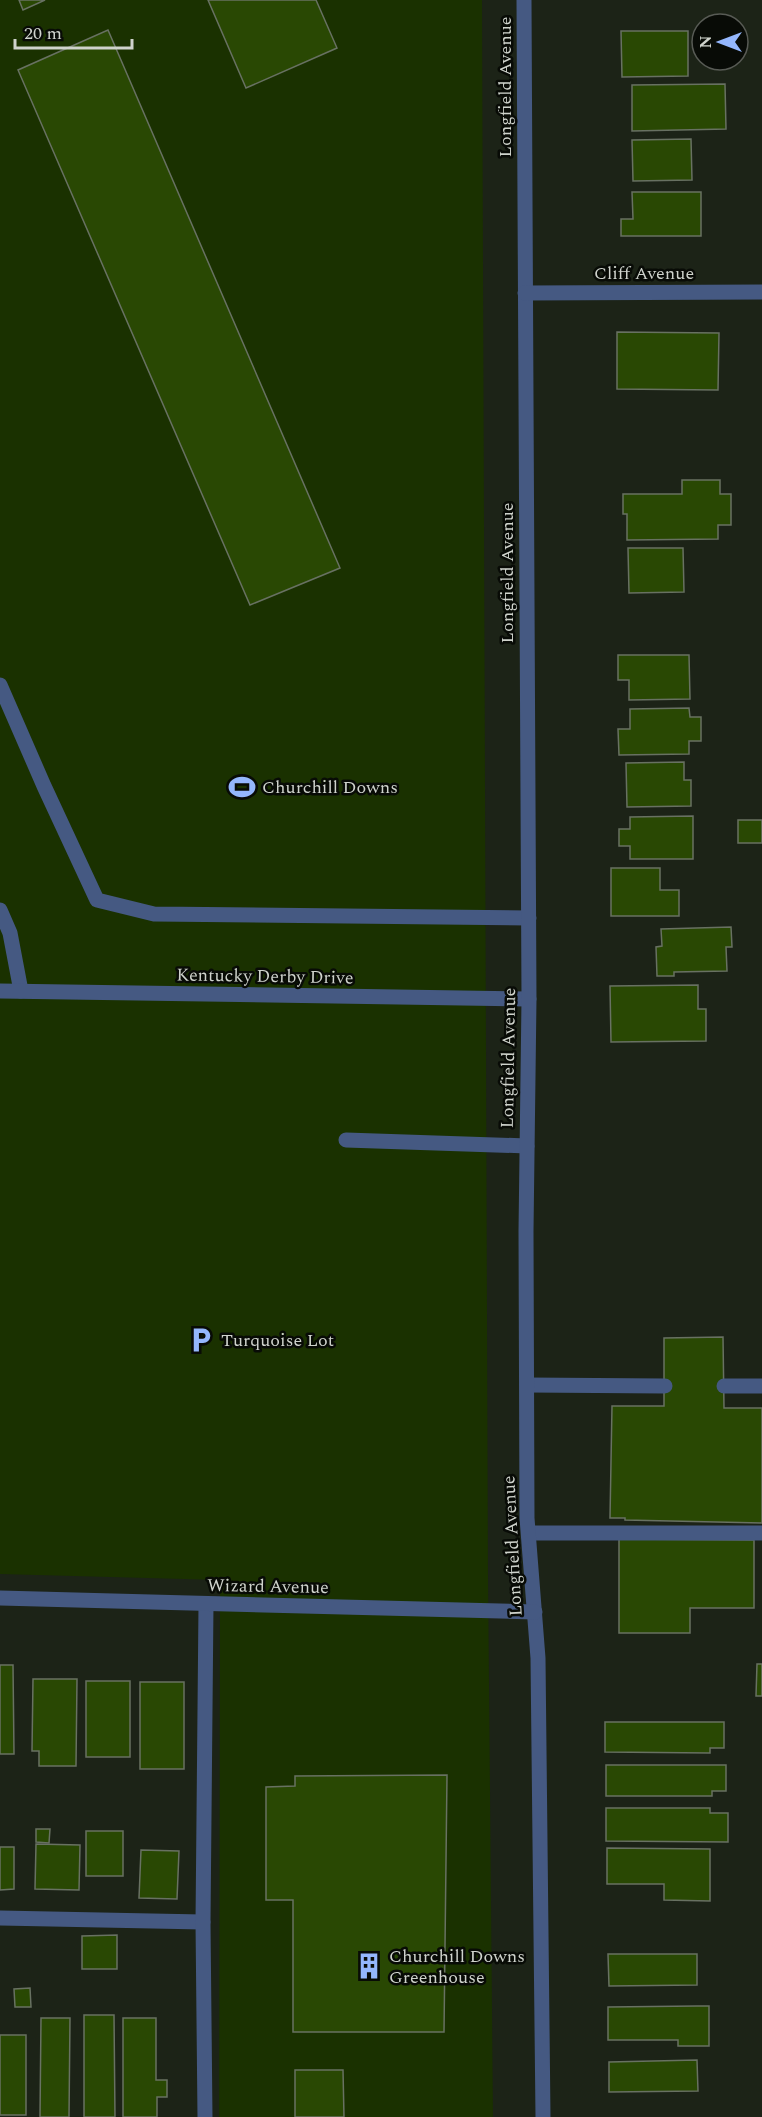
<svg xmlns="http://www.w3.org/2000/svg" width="762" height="2117" viewBox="0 0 762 2117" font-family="Spectral,serif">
	<rect width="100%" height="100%" fill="#1c2317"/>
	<!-- green -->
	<polygon fill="#1a3100" points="0,0 482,0 488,1575 493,2117 219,2117 220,1580 0,1574"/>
	<!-- building -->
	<g fill="#294803" stroke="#687162" stroke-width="1.5">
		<polygon points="19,0 45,0 23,10"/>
		<polygon points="208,0 316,0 337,48 246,88"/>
		<polygon points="108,30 340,568 250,605 18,70"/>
		<polygon points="621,31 688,31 688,76 622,77"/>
		<polygon points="725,84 726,129 632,131 632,85"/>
		<polygon points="691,139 692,180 633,181 632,140"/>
		<polygon points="632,192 701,192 701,236 621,236 621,219 633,219"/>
		<polygon points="617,332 719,333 718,390 617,389"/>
		<polygon points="682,480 720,480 720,494 731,494 731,525 718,525 718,539 627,540 627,514 623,514 623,494 682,494"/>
		<polygon points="628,548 683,548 684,592 629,593"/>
		<polygon points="618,655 689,655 690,699 629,700 629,680 618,680"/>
		<polygon points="689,708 690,717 701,717 701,741 689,741 689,754 619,755 618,729 630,729 630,709"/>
		<polygon points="684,762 684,780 691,780 691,806 627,807 626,763"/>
		<polygon points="693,816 693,859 630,859 630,846 619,846 619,829 630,829 630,817"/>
		<rect x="738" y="820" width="24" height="23"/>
		<polygon points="611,868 660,868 660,890 679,890 679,916 611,916"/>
		<polygon points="731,927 732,947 726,947 727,971 674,972 674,976 657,976 656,947 662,946 661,929"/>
		<polygon points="698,985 698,1009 706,1009 706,1041 611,1042 610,986"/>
		<polygon points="723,1337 724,1408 762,1408 762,1523 625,1520 625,1518 610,1518 612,1406 664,1406 664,1338"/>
		<polygon points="619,1539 754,1540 754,1608 690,1608 690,1633 619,1633"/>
		<polygon points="757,1664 762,1664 762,1696 756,1696"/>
		<polygon points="0,1665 13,1665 14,1754 0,1754"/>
		<polygon points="33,1679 77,1679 76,1766 39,1766 39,1751 32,1751"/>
		<rect x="86" y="1681" width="44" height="76"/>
		<rect x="140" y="1682" width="44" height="87"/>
		<polygon points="605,1722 724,1722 724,1748 710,1748 710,1753 605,1752"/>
		<polygon points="606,1765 726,1765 726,1791 712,1791 712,1796 606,1796"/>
		<polygon points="447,1775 444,2032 293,2032 293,1900 266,1900 266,1787 295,1786 295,1776"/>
		<polygon points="606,1808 710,1808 710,1813 728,1813 728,1842 606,1841"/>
		<polygon points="36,1829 50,1829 49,1843 36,1842"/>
		<rect x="86" y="1831" width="37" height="45"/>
		<polygon points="36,1844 80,1845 79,1890 35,1889"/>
		<polygon points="0,1847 14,1847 14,1889 0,1890"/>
		<polygon points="607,1848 710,1849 710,1901 664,1900 664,1884 607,1884"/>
		<polygon points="141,1850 179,1851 177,1899 139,1898"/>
		<polygon points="117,1935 117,1969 82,1969 82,1936"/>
		<polygon points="608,1954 697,1954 697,1985 609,1986"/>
		<polygon points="30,1988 31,2007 15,2007 14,1989"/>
		<polygon points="697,2006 709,2006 709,2046 678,2046 678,2040 608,2040 608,2007"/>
		<polygon points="84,2015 114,2015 115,2117 84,2117"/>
		<polygon points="41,2018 70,2018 69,2117 40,2117"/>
		<polygon points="123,2018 156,2018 156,2080 167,2080 167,2097 157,2097 157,2117 123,2117"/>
		<rect x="0" y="2035" width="26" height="80"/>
		<polygon points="697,2060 698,2091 609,2092 609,2062"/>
		<polygon points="295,2070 343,2070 344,2117 295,2117"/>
	</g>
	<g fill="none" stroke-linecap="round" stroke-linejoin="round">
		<!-- lane -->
		<g stroke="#455982" stroke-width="15">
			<polyline points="0,685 44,786 97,900 154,914 529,918"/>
			<polyline points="0,910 10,933 21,991"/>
			<polyline points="0,991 529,999"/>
			<polyline points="346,1140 527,1146"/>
			<polyline points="527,1385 665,1386"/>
			<polyline points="724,1386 762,1386"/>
			<polyline points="529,1533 762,1533"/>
			<polyline points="0,1918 203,1922"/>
			<polyline points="205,2117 203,1922 206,1604"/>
		</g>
		<!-- street -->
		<g stroke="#455982" stroke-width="15">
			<polyline points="524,0 529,999 526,1231 527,1518 538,1658 543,2117"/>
			<polyline points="525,293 762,292"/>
			<polyline points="0,1598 535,1612"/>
		</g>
	</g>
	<!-- icons -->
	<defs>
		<g id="stadium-bare" transform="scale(2.07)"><path d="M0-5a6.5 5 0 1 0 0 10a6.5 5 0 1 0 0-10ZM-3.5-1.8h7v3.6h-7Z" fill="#94b7fd" stroke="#080b06" stroke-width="2.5" paint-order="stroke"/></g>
		<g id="parking-bare" transform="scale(2.07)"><path d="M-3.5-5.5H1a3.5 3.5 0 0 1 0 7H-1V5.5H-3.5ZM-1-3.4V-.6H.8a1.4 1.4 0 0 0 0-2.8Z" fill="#94b7fd" stroke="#080b06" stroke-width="2.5" paint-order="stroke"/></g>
		<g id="building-bare" transform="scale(2.07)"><path d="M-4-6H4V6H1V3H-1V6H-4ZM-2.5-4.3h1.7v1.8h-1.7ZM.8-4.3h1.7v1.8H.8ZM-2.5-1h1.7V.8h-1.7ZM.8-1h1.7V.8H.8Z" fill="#94b7fd" stroke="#080b06" stroke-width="2.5" paint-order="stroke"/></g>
	</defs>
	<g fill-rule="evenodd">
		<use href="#stadium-bare" x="242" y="787"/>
		<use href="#parking-bare" x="201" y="1340"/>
		<use href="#building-bare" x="369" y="1966"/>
	</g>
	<g text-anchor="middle" stroke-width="5" stroke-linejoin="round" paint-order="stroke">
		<!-- street labels -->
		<g font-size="18" fill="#cfd3cc" stroke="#080b06">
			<text transform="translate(505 87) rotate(-90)" y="6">Longfield Avenue</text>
			<text x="644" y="279">Cliff Avenue</text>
			<text transform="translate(507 573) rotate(-90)" y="6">Longfield Avenue</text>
			<text transform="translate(265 976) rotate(1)" y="6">Kentucky Derby Drive</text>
			<text transform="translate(508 1058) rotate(-89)" y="6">Longfield Avenue</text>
			<text transform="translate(512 1546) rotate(-93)" y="6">Longfield Avenue</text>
			<text transform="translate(268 1586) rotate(1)" y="6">Wizard Avenue</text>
		</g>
		<!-- poi labels -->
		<g font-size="18" fill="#cfd3cc" stroke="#080b06" text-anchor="start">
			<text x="262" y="793">Churchill Downs</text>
			<text x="221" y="1346">Turquoise Lot</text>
			<text x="389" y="1962">Churchill Downs<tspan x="389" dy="21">Greenhouse</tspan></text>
		</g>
	</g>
	<!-- north arrow -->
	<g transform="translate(720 42) rotate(270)"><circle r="28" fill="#080b06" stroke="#585b55" stroke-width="1.5"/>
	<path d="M0-4.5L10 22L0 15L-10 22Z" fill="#94b7fd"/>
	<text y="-9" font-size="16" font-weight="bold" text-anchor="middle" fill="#cfd3cc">N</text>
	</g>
	<!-- scale -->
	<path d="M15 39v9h117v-9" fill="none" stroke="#cfd3cc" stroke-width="3"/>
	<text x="24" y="39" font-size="18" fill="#cfd3cc" stroke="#080b06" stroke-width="4.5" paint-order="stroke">20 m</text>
</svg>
